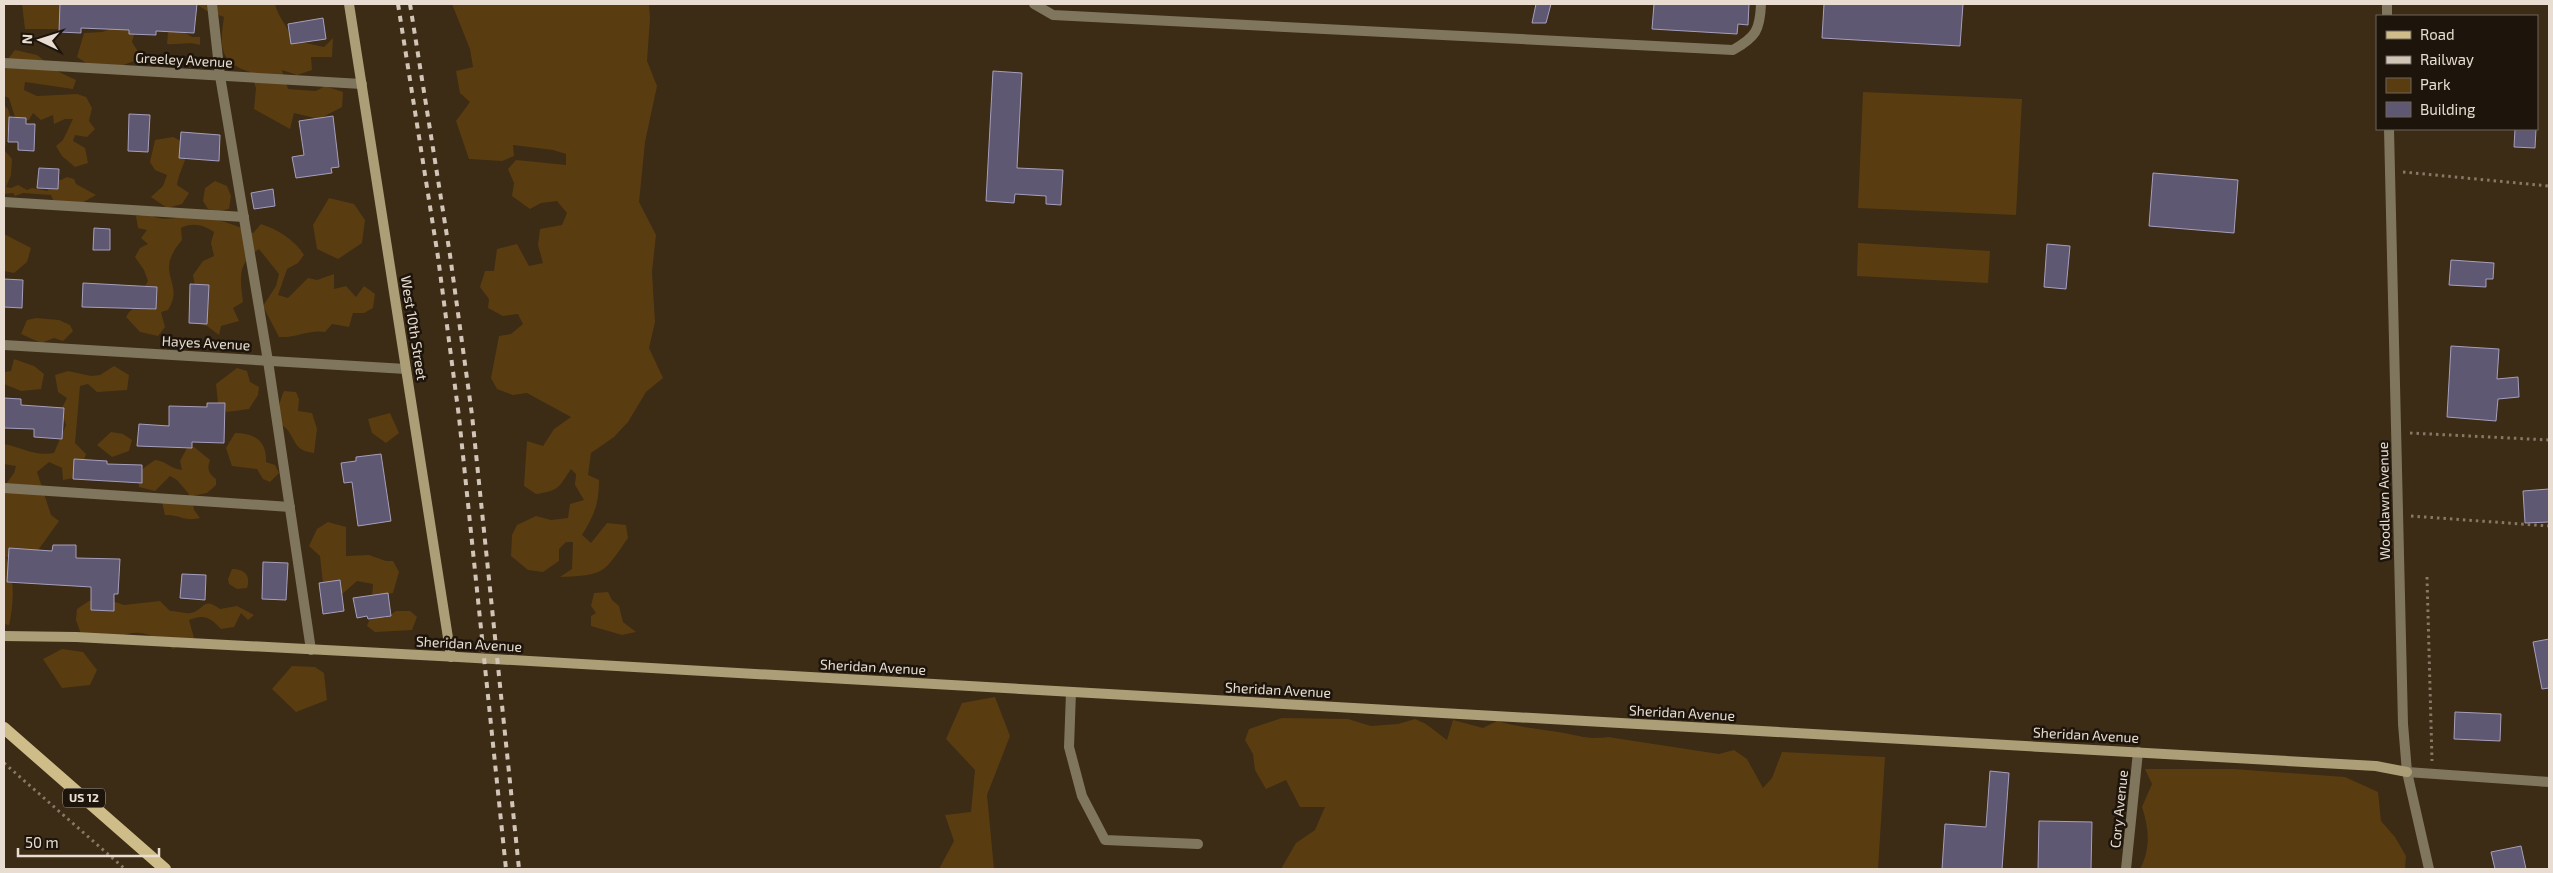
<svg xmlns="http://www.w3.org/2000/svg" width="2553" height="873" viewBox="0 0 2553 873" font-family="'Exo 2',sans-serif">
	<rect width="100%" height="100%" fill="#3c2b15"/>
	<!-- green -->
	<g fill="#5a3c11">
		<polygon points="22,4 67,4 70,8 59,29 25,29"/>
		<polygon points="103,4 136,4 140,15 132,42 142,58 102,73 77,57 84,33 102,32 116,27 98,12"/>
		<path d="M196 4H275C278 17 288 26 292 40L324 47 333 38 332 57H311L312 70 297 75 282 70 288 89 316 91 325 86 343 92 342 107 319 119 294 113 290 129 254 109 256 88 250 72C218 62 220 46 224 17L207 11Z"/>
		<path d="M452 4H649L650 19 647 61 657 86 645 142 639 202 656 235 652 272 655 322 649 348 663 378 646 392 628 422 614 437 591 453 588 475 599 480C599 504 594 516 582 535L591 543 607 523 626 525 628 538C603 574 605 575 560 577L572 569 573 542H566L559 549V561L543 572 528 570 511 556 512 535 517 525 536 516 551 520 568 518 570 504 584 500 575 485 576 474 571 469C559 487 559 491 536 494L524 486 527 441 543 446 554 429 571 417 527 393 513 395 497 389 491 378 499 336 511 334 523 324 518 314 503 316 488 308 489 299 480 287 485 271H494L497 249 517 244 529 266 543 263 538 245 540 229 562 225 567 213 557 201 541 203 530 209 512 196 514 183 508 169 516 160 566 165V154L553 150 513 145 514 156 502 161 469 159 456 121 470 102 460 93 456 71 473 67 470 49Z"/>
		<path d="M182 31 192 37H200V45C189 41 179 45 167 44L168 32Z"/>
		<polygon points="15,50 37,55 59,72 76,80 73,89 25,82 24,90 37,96 77,94 86,97 92,108 89,121 95,129 87,137 75,135 73,141 85,148 88,163 75,167 62,156 56,146 63,140 73,119 65,119 54,124 53,115 41,120 33,113 29,120 22,121 15,117 9,98 4,96 4,64"/>
		<polygon points="1863,92 2022,99 2016,215 1858,208"/>
		<path d="M4 105 8 109 11 119C9 122 5 146 5 151L12 159 11 175 6 187 11 188 18 185 27 190 32 188 48 191 44 179 53 178 61 180 67 177 74 179 76 184 96 195 71 209 53 200 51 195 23 193 15 196 13 193 4 194Z"/>
		<path d="M173 137 189 145C187 160 179 171 177 185L189 193 182 204 167 208 151 197 163 186 167 175 155 170 150 162 155 140Z"/>
		<polygon points="215,181 227,186 231,196 229,209 218,211 208,209 203,201 205,188"/>
		<polygon points="329,198 354,204 365,220 362,243 338,259 317,249 313,225"/>
		<path d="M149 214C163 224 180 215 197 216 216 218 236 225 253 233L261 224C277 229 295 240 304 255L298 263 287 269 278 295 288 298 308 278 317 280 334 274V289L346 286 356 297 364 286 375 294 373 308 364 313H353L349 327 332 324 325 332C310 329 296 338 279 337L263 306 276 286 279 274 259 249C237 263 240 278 243 302L233 308 239 321 221 326 219 335 207 326 195 323V286L193 275 203 261 214 256 211 243 214 232C204 225 192 222 181 228L182 240C152 275 186 281 168 310L161 312 165 327 158 336 140 332 126 317 129 312 138 305 155 310 151 296 145 286 148 281 144 270 135 257 140 248 148 244 141 238 147 230 138 228 136 216Z"/>
		<polygon points="4,234 31,248 27,262 14,273 4,271"/>
		<polygon points="1858,243 1990,251 1988,283 1857,276"/>
		<polygon points="36,318 59,320 70,325 73,331 63,341 54,338 41,343 21,334 27,320"/>
		<polygon points="14,359 34,366 44,374 41,389 21,391 4,384 4,372 11,371"/>
		<path d="M114 366 129 375 127 390 97 392 88 384 80 386 75 443 86 454 78 477 63 480 62 468 49 462 37 472 51 515 59 521 31 560 6 557C15 578 14 603 9 625L4 624V487L14 473 16 466 4 464V444C25 448 31 456 54 453L66 425 61 410 67 398 58 392 55 375 68 371 91 376 100 375Z"/>
		<polygon points="237,368 247,371 250,382 259,387 258,395 249,409 227,412 218,403 216,384"/>
		<path d="M284 391 296 392 299 399 298 411 312 413 317 429 314 453C296 450 298 446 289 432 287 428 282 426 281 423 276 413 280 400 284 391Z"/>
		<polygon points="390,413 399,433 386,443 372,433 368,419"/>
		<polygon points="111,432 123,434 132,440 129,451 112,457 97,445"/>
		<path d="M235 433C255 433 267 441 266 462L275 465 279 473 270 482 263 479 257 469 232 466 226 448Z"/>
		<path d="M194 447 210 460C207 469 208 473 216 479V485L207 493 192 496 194 510 200 518C184 522 179 514 165 515L162 502 185 503 189 494 177 480 170 476 155 491 139 487 138 472 155 460C166 461 171 469 182 470L180 461 187 448Z"/>
		<polygon points="328,522 346,527 346,556 369,555 386,561 393,561 399,572 393,593 372,597 373,584 357,581 340,596 323,584 320,556 309,546 317,529"/>
		<path d="M232 569C245 569 251 576 247 588L237 589 229 584 228 579Z"/>
		<polygon points="608,592 612,600 619,606 623,622 636,632 622,635 591,626 591,616 596,613 591,606 594,593"/>
		<path d="M106 599 124 605 160 601 170 611C176 611 185 614 191 613 205 610 202 596 220 609L237 606 254 615 248 620 241 613 234 627 221 629C210 617 204 614 189 620L194 638 173 649C146 630 134 627 105 644L81 634 76 620 77 609 89 601Z"/>
		<polygon points="396,611 410,611 417,617 412,630 375,632 367,626 371,616 385,618"/>
		<polygon points="62,649 83,652 97,670 90,685 62,688 43,659"/>
		<polygon points="292,666 315,667 324,673 327,700 296,712 272,689"/>
		<polygon points="995,697 1010,736 987,795 994,869 939,869 954,841 945,815 971,812 975,770 946,739 962,703"/>
		<path d="M1282 718 1348 719 1371 726 1398 724 1415 719 1426 724 1447 740 1453 720 1483 728 1497 721C1518 727 1537 729 1558 732 1579 735 1586 740 1608 737L1719 754 1734 750 1747 759 1763 788 1772 778 1782 752 1885 757 1878 869H1281L1296 843 1315 830 1325 807H1300L1286 780 1266 789 1255 770 1253 754 1245 740 1249 729Z"/>
		<path d="M2145 769H2234L2345 777 2378 792 2381 821 2395 837 2406 856 2405 869H2140C2151 848 2149 829 2142 807L2152 784Z"/>
	</g>
	<!-- building -->
	<g fill="#5e5873" stroke="#a69fbd">
		<polygon points="60,4 197,4 194,33 156,31 156,35 129,34 129,30 81,28 81,33 59,32"/>
		<polygon points="1536,4 1551,4 1546,23 1532,23"/>
		<polygon points="1654,4 1749,4 1748,25 1738,24 1737,34 1652,29"/>
		<polygon points="1824,4 1963,4 1960,46 1822,38"/>
		<polygon points="323,18 326,39 291,44 288,24"/>
		<polygon points="993,71 1022,73 1017,168 1063,170 1061,205 1046,204 1046,196 1015,194 1014,203 986,201"/>
		<polygon points="129,114 150,115 148,152 128,151"/>
		<polygon points="333,116 339,167 331,168 332,173 296,178 292,157 304,155 299,121"/>
		<polygon points="9,117 26,118 26,124 35,124 34,151 18,150 18,142 8,142"/>
		<polygon points="2515,129 2536,129 2535,148 2514,147"/>
		<polygon points="181,132 220,135 219,161 179,158"/>
		<polygon points="39,168 59,169 58,189 37,188"/>
		<polygon points="2153,173 2238,180 2234,233 2149,226"/>
		<polygon points="273,189 275,206 254,209 251,193"/>
		<polygon points="94,228 110,229 110,250 93,250"/>
		<polygon points="2047,244 2070,246 2066,289 2044,287"/>
		<polygon points="2451,260 2494,263 2493,279 2486,279 2486,287 2449,285"/>
		<polygon points="4,279 23,280 22,308 4,307"/>
		<polygon points="83,283 157,287 156,309 82,307"/>
		<polygon points="190,284 209,285 207,324 189,323"/>
		<polygon points="2451,346 2499,349 2497,379 2518,377 2519,397 2498,399 2496,421 2447,417"/>
		<polygon points="4,398 21,399 21,405 64,408 62,439 34,437 34,429 4,428"/>
		<polygon points="207,403 225,403 224,443 192,442 192,448 137,446 139,424 169,426 169,406 207,407"/>
		<polygon points="381,454 391,521 358,526 352,482 344,483 341,463 356,461 356,457"/>
		<polygon points="74,459 107,461 107,464 142,465 142,483 73,479"/>
		<polygon points="2549,489 2549,522 2525,523 2523,491"/>
		<polygon points="53,545 76,545 76,558 120,559 118,594 114,594 114,611 91,610 91,587 7,582 9,548 52,551"/>
		<polygon points="263,562 288,563 286,600 262,599"/>
		<polygon points="182,574 206,575 205,600 180,598"/>
		<polygon points="340,580 344,611 323,614 319,583"/>
		<polygon points="388,593 391,616 368,619 367,616 357,618 353,598"/>
		<polygon points="2549,639 2549,688 2542,689 2533,642"/>
		<polygon points="2455,712 2501,714 2500,741 2454,739"/>
		<polygon points="1990,771 2009,773 2002,869 1942,869 1945,824 1986,827"/>
		<polygon points="2039,821 2092,822 2091,869 2038,869"/>
		<polygon points="2521,846 2526,869 2495,869 2491,852"/>
	</g>
	<g fill="none" stroke-linecap="round" stroke-linejoin="round">
		<!-- path -->
		<g stroke="#877967" stroke-width="3" stroke-dasharray="2.5 4" stroke-linecap="butt">
			<polyline points="2403,172 2549,186"/>
			<polyline points="2410,433 2549,440"/>
			<polyline points="2411,516 2549,526"/>
			<polyline points="2427,577 2432,761"/>
			<polyline points="4,763 125,869"/>
		</g>
		<!-- lane -->
		<g stroke="#7f765d" stroke-width="10">
			<polyline points="212,4 220,76 268,361 311,650"/>
			<path d="M1034 4 1053 15 1733 50C1756 37 1760 30 1761 4"/>
			<polyline points="4,202 244,217"/>
			<polyline points="4,488 290,507"/>
			<polyline points="1071,692 1069,747 1082,796 1105,840 1198,844"/>
		</g>
		<!-- street -->
		<g stroke="#7f765d" stroke-width="10">
			<polyline points="2387,4 2387,16"/>
			<polyline points="4,63 362,84"/>
			<polyline points="2389,129 2403,724 2407,772 2429,869"/>
			<polyline points="4,345 406,369"/>
			<polyline points="2407,772 2549,782"/>
			<polyline points="2126,869 2138,752"/>
		</g>
		<!-- secondary -->
		<g stroke="#ac9e76" stroke-width="10">
			<polyline points="349,4 451,657"/>
			<polyline points="4,636 76,637 458,657 2376,766 2407,772"/>
		</g>
		<!-- primary -->
		<polyline stroke="#cfbd89" stroke-width="12" points="4,728 165,869"/>
		<!-- rail -->
		<g stroke="#d1c5b7" stroke-width="4" stroke-dasharray="6 6" stroke-linecap="butt">
			<polyline points="398,4 438,257 459,417 506,869"/>
			<polyline points="410,4 450,255 472,415 519,869"/>
		</g>
	</g>
	<g text-anchor="middle" stroke-width="5" stroke-linejoin="round" paint-order="stroke">
		<!-- shield labels -->
		<rect fill="#1d150c" stroke="#aba195" stroke-width="1" x="63" y="788.5" width="42" height="19" rx="4"/>
		<g font-size="12" font-weight="bold" fill="#e8ddd0">
			<text x="84" y="802">US 12</text>
		</g>
		<!-- street labels -->
		<g font-size="14" fill="#e8ddd0" stroke="#1d150c">
			<text transform="translate(184 60) rotate(3)" y="5">Greeley Avenue</text>
			<text transform="translate(414 328) rotate(81)" y="5">West 10th Street</text>
			<text transform="translate(206 343) rotate(3)" y="5">Hayes Avenue</text>
			<text transform="translate(2384 501) rotate(-91)" y="5">Woodlawn Avenue</text>
			<text transform="translate(469 644) rotate(3)" y="5">Sheridan Avenue</text>
			<text transform="translate(873 667) rotate(3)" y="5">Sheridan Avenue</text>
			<text transform="translate(1278 690) rotate(3)" y="5">Sheridan Avenue</text>
			<text transform="translate(1682 713) rotate(3)" y="5">Sheridan Avenue</text>
			<text transform="translate(2086 735) rotate(3)" y="5">Sheridan Avenue</text>
			<text transform="translate(2119 809) rotate(-84)" y="5">Cory Avenue</text>
		</g>
	</g>
	<!-- border -->
	<rect width="2553" height="873" fill="none" stroke="#e8ddd0" stroke-width="10"/>
	<!-- legend -->
	<rect x="2376" y="15" width="162" height="115" fill="#1d150c" stroke="#6e655a"/>
	<rect x="2386" y="31" width="25" height="8" fill="#cfbd89" stroke="#6e655a"/>
	<text x="2420" y="40" font-size="15" fill="#e8ddd0">Road</text>
	<rect x="2386" y="56" width="25" height="8" fill="#d1c5b7" stroke="#6e655a"/>
	<text x="2420" y="65" font-size="15" fill="#e8ddd0">Railway</text>
	<rect x="2386" y="78" width="25" height="15" fill="#5a3c11" stroke="#6e655a"/>
	<text x="2420" y="90" font-size="15" fill="#e8ddd0">Park</text>
	<rect x="2386" y="102" width="25" height="15" fill="#5e5873" stroke="#6e655a"/>
	<text x="2420" y="115" font-size="15" fill="#e8ddd0">Building</text>
	<!-- north arrow -->
	<g transform="translate(40 40) rotate(274)" stroke="#1d150c" stroke-width="4" paint-order="stroke">
	<path d="M0-4L9 19L0 12L-9 19Z" fill="#e8ddd0"/>
	<text y="-8" font-size="14" font-weight="bold" text-anchor="middle" fill="#e8ddd0">N</text>
	</g>
	<!-- scale -->
	<path d="M18 848v8h141v-8" fill="none" stroke="#e8ddd0" stroke-width="2.5"/>
	<text x="25" y="848" font-size="15" fill="#e8ddd0" stroke="#1d150c" stroke-width="4" paint-order="stroke">50 m</text>
</svg>
